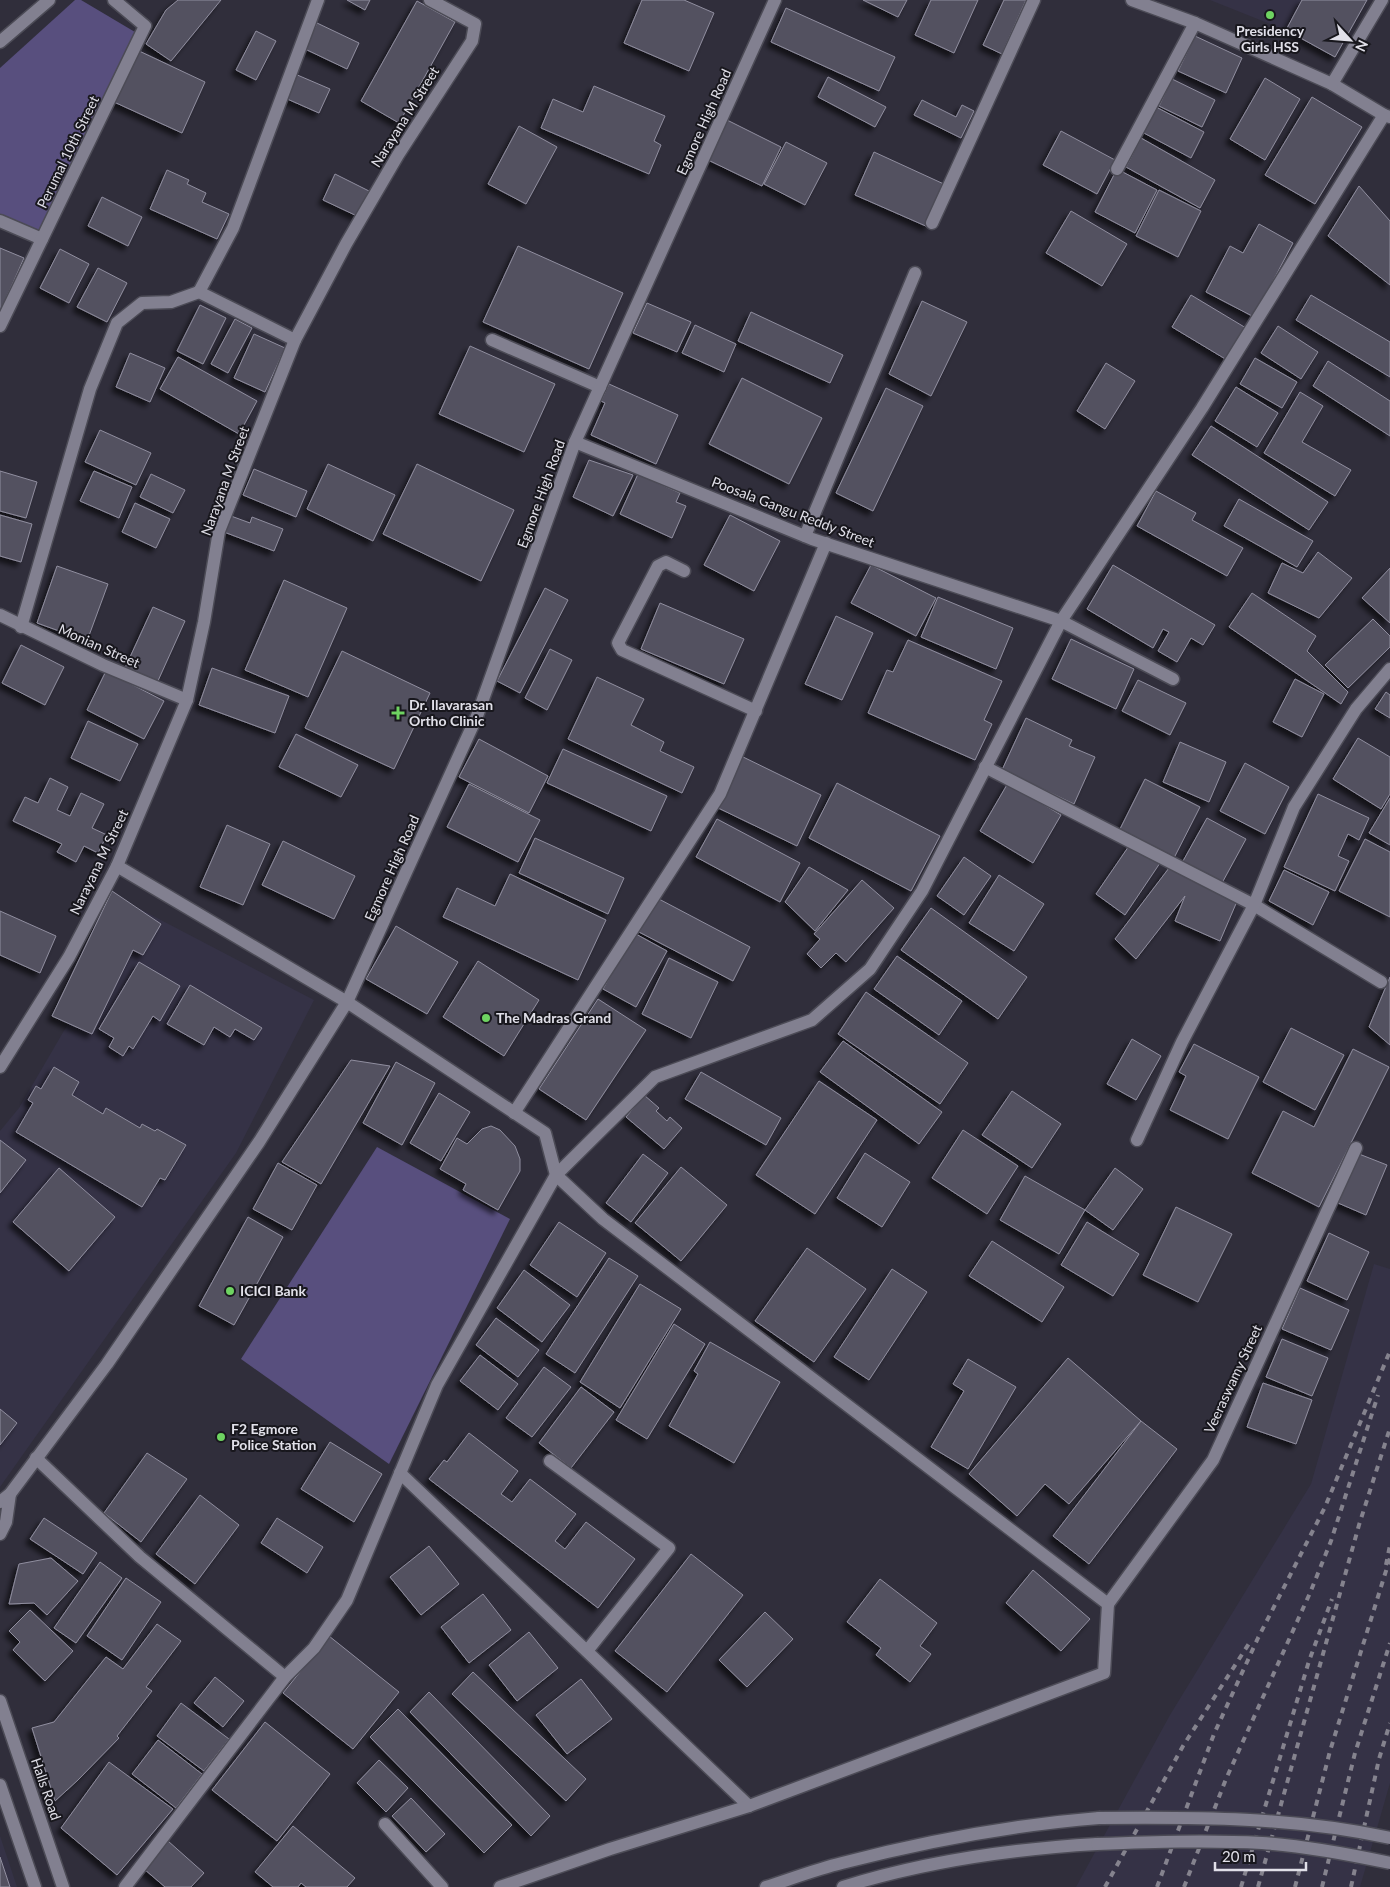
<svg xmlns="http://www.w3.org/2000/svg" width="1390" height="1887" viewBox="0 0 1390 1887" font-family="Lato,sans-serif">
	<defs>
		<filter id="shadow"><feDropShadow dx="-4.5" dy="4.5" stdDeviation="2.5" flood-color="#0009"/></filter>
	</defs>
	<rect width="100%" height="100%" fill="#302e3b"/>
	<!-- built -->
	<g fill="#353246">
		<polygon points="1210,0 1301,0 1285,30"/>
		<polygon points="136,907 314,1000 236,1153 0,1487 0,1131 19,1108"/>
		<polygon points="1374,1264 1390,1269 1390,1783 1360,1887 1076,1887 1170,1715 1311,1484"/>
		<polygon points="0,1836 17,1887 0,1887"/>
	</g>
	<!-- green -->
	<g fill="#584f7e">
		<polygon points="75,0 81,0 140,35 40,235 0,216 0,68"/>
		<polygon points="377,1147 510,1219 389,1464 241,1359"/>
	</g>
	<!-- building -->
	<g fill="#535160" stroke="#908e9f" filter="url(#shadow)">
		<polygon points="178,0 221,0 171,61 146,44 166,10"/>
		<polygon points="347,0 370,0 365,10"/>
		<polygon points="642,0 684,0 714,13 689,71 624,43"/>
		<polygon points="863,0 907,0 898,17"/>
		<polygon points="931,0 978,0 954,53 915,35"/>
		<polygon points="1004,0 1026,0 1002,54 983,45"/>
		<polygon points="1302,0 1367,0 1335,57 1286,30"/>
		<polygon points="417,1 455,22 399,123 361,101"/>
		<polygon points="786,8 895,57 879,91 771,42"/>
		<polygon points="317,23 359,43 347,69 305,49"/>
		<polygon points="256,31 276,41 256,80 236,70"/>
		<polygon points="1195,36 1242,58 1226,93 1178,71"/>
		<polygon points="137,50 205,82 182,133 114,102"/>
		<polygon points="295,74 330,89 319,113 285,98"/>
		<polygon points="828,77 886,107 875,127 818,97"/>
		<polygon points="1265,78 1300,99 1265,160 1230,139"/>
		<polygon points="1172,79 1215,100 1202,127 1159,106"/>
		<polygon points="594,86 665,116 654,141 661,145 649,174 541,128 553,99 583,112"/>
		<polygon points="1312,97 1362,127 1315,204 1265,175"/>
		<polygon points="922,100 956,117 962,105 974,111 961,138 914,115"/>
		<polygon points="1156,107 1204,132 1191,158 1142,132"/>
		<polygon points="727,120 781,147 762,186 708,160"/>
		<polygon points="519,126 557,147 526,204 488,184"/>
		<polygon points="1061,131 1115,160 1097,194 1043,165"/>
		<polygon points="1141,138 1215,180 1200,208 1126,167"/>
		<polygon points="786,142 827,163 805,205 764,184"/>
		<polygon points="874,152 946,185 928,227 855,195"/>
		<polygon points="1117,169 1157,190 1135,233 1095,212"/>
		<polygon points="167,170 189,180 187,184 206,193 202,202 229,214 217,239 150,209"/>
		<polygon points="335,174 369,191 357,216 323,200"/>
		<polygon points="1359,186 1390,221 1390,285 1328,236"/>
		<polygon points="1159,190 1201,211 1178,257 1136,236"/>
		<polygon points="102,197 142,217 128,246 88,226"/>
		<polygon points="1071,211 1127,244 1102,286 1046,253"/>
		<polygon points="1259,224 1293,243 1254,317 1206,292 1230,246 1243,253"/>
		<polygon points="518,246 623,293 589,369 483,322"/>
		<polygon points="0,248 24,258 0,312"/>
		<polygon points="60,249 89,264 69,303 40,288"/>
		<polygon points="98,268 127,283 107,322 77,307"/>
		<polygon points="1191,295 1246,328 1227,360 1172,327"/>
		<polygon points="1311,295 1390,342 1390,377 1296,320"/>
		<polygon points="922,301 967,322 931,396 889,374"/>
		<polygon points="647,303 691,322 677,352 633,333"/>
		<polygon points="200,305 226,318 203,364 177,351"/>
		<polygon points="751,312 843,355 830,383 738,341"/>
		<polygon points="235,319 252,328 228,373 211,364"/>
		<polygon points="695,325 736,344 724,372 682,353"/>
		<polygon points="1278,326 1318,352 1301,379 1261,353"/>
		<polygon points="254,334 285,348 265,392 234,378"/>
		<polygon points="470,346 555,384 524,452 439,414"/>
		<polygon points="130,353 165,368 150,402 116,387"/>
		<polygon points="178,357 257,401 239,434 160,389"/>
		<polygon points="1255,358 1297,382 1282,408 1240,384"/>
		<polygon points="1328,361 1390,401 1390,436 1313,386"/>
		<polygon points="1106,363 1135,381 1105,429 1077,411"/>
		<polygon points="742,378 822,418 789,484 709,444"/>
		<polygon points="609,384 678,415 656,464 591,435 605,403 601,401"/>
		<polygon points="1236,387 1278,413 1257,447 1215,421"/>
		<polygon points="886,388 923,406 873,511 836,493"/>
		<polygon points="1300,392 1323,406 1302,442 1351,470 1335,496 1264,453"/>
		<polygon points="1211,426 1328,502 1309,530 1192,455"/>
		<polygon points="100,430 151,453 136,485 85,462"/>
		<polygon points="589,460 633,475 613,516 573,497"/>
		<polygon points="328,464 395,495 373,541 307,509"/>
		<polygon points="417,464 514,510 481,581 383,534"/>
		<polygon points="254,469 307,491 296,517 243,495"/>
		<polygon points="0,471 37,482 26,518 0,511"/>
		<polygon points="94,471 132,487 119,518 80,501"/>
		<polygon points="151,474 185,490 173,513 140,497"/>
		<polygon points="638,474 680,493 676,502 686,506 672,538 620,514"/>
		<polygon points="1156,491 1196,513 1192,520 1243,548 1227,576 1137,526"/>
		<polygon points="1239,499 1313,541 1297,567 1224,526"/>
		<polygon points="135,503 170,519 156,548 122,532"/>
		<polygon points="0,515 32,524 21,562 0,556"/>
		<polygon points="730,515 780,541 754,591 704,565"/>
		<polygon points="231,516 250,523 252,517 283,529 274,551 224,532"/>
		<polygon points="1318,552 1352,578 1319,618 1268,593 1282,563 1303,573"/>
		<polygon points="871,565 936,598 916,636 851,603"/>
		<polygon points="1113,565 1215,625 1203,645 1191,638 1177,662 1158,651 1169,632 1163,629 1153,648 1087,609"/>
		<polygon points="57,566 108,584 87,641 37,623"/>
		<polygon points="1390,568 1390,623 1362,598"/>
		<polygon points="284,580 347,608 308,697 245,670"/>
		<polygon points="545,588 568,600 520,693 497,681"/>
		<polygon points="1252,593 1316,636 1307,651 1348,692 1341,704 1229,627"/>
		<polygon points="938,597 1013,628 996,669 921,637"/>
		<polygon points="660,603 744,639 724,684 641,649"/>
		<polygon points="153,607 185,621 157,683 125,668"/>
		<polygon points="836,616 873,633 842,700 805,684"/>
		<polygon points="1373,619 1390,636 1390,647 1348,688 1325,665"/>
		<polygon points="1071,639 1134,669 1116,709 1052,679"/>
		<polygon points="908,640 1002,681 984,720 992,724 975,760 868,713 887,670 893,672"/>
		<polygon points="21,645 64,667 45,705 2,683"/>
		<polygon points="550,649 572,660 547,710 525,698"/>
		<polygon points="342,651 430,693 394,769 305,728"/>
		<polygon points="212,668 289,696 275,733 199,705"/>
		<polygon points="106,671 164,701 144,739 87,710"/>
		<polygon points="597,677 644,699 631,725 664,742 660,751 694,767 682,793 568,739"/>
		<polygon points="1295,679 1324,694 1302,737 1273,722"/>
		<polygon points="1138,680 1186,703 1170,735 1122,711"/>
		<polygon points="1386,692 1390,695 1390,718 1375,709"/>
		<polygon points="1026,718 1072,740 1069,746 1095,757 1074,804 1002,770"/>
		<polygon points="88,721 138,744 120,781 71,758"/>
		<polygon points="296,734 358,765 341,797 279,767"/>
		<polygon points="1358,738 1390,757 1390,794 1381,809 1333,779"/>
		<polygon points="479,739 548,776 529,813 459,777"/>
		<polygon points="1180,742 1226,762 1209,802 1163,782"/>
		<polygon points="563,749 667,796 651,831 547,783"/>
		<polygon points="739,755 821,795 797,846 714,806"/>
		<polygon points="1245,763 1289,787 1265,834 1220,811"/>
		<polygon points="50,778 68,787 57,810 70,816 81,793 104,804 92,828 107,835 98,853 84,846 76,862 57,852 62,844 13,821 25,797 38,803"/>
		<polygon points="1145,779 1200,807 1174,858 1119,831"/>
		<polygon points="837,783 940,836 911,891 809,838"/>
		<polygon points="1008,783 1061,815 1033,863 980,831"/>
		<polygon points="469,784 540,820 518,862 447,827"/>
		<polygon points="1318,794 1369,818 1359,840 1348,834 1338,856 1349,861 1335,891 1284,867"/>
		<polygon points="1390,798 1390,845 1369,833"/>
		<polygon points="1207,818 1246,839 1222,883 1183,861"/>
		<polygon points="717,819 800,863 780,902 696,857"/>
		<polygon points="227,825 270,844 243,905 200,887"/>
		<polygon points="535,838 624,878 608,914 519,873"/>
		<polygon points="1365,839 1390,852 1390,917 1339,891"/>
		<polygon points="283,841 355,876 334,919 262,885"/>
		<polygon points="1131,843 1160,863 1125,915 1096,894"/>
		<polygon points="964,857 991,876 964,915 937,896"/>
		<polygon points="809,867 848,890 815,931 785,902"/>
		<polygon points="1169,868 1238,899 1220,941 1175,921 1185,896 1136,959 1115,939"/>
		<polygon points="1284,870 1329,892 1313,925 1269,901"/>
		<polygon points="510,874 606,920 578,980 443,917 457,888 495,906"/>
		<polygon points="999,875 1044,904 1014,951 969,923"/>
		<polygon points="862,880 894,908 846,962 836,953 821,968 807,954 820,939 814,934"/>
		<polygon points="112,891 161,924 143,955 133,950 92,1034 52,1016"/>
		<polygon points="657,898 750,947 733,981 639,932"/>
		<polygon points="931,908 1027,977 998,1019 901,950"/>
		<polygon points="0,911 56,936 40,973 0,955"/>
		<polygon points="396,926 458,962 427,1014 366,979"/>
		<polygon points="634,933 667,951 636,1007 603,989"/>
		<polygon points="897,956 962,1001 939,1035 874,989"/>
		<polygon points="669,958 718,982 691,1038 642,1014"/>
		<polygon points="478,961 539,1000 504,1056 443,1017"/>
		<polygon points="139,962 180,986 160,1021 153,1016 133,1049 129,1046 123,1056 109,1047 114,1038 99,1029"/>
		<polygon points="1390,977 1390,1045 1369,1027"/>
		<polygon points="190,985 262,1028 254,1040 235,1029 230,1037 214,1027 204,1045 167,1024"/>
		<polygon points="866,992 968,1063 940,1104 838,1034"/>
		<polygon points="598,999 646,1030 586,1120 539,1089"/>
		<polygon points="1291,1028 1344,1055 1315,1110 1263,1082"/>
		<polygon points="1132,1039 1161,1056 1136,1100 1107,1084"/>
		<polygon points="843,1041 942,1112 919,1144 820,1072"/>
		<polygon points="1194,1044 1259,1077 1228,1139 1170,1110 1186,1076 1179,1072"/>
		<polygon points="1353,1049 1389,1067 1319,1207 1252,1173 1283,1111 1314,1127"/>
		<polygon points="351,1060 390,1066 321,1184 282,1162"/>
		<polygon points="396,1062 435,1083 402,1145 363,1123"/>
		<polygon points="54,1067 79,1082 72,1095 103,1114 106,1108 140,1128 142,1124 155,1131 157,1129 186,1145 165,1180 160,1178 142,1207 16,1132 33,1103 28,1100 36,1086 41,1089"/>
		<polygon points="701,1072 781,1118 766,1145 685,1099"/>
		<polygon points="819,1081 877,1120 815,1214 756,1175"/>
		<polygon points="1012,1091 1061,1124 1032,1168 982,1135"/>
		<polygon points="439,1093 470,1112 441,1161 410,1143"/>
		<polygon points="644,1095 659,1108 656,1111 667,1121 670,1117 682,1128 664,1149 626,1117"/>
		<polygon points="491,1126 500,1130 515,1146 520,1159 520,1171 498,1210 463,1190 466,1184 440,1169 457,1138 467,1144 482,1129"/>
		<polygon points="963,1130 1018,1166 987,1214 932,1178"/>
		<polygon points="0,1140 26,1160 0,1193"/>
		<polygon points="865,1153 910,1182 882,1227 837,1198"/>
		<polygon points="643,1154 668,1173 631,1222 606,1203"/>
		<polygon points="1359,1154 1387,1165 1366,1215 1338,1203"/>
		<polygon points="278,1163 317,1185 292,1230 253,1209"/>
		<polygon points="681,1167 727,1205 681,1261 635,1223"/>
		<polygon points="59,1168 115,1217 69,1271 13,1222"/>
		<polygon points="1115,1168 1143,1189 1113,1230 1085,1210"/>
		<polygon points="1025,1176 1085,1210 1059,1254 1000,1220"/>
		<polygon points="1176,1207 1232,1234 1198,1302 1143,1275"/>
		<polygon points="248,1217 283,1237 234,1325 199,1306"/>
		<polygon points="559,1222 606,1253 577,1297 530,1265"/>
		<polygon points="1087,1222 1139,1254 1113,1296 1061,1265"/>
		<polygon points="1329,1233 1369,1252 1347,1300 1307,1281"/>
		<polygon points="992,1241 1064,1287 1042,1322 969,1276"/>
		<polygon points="807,1248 866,1289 814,1362 755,1321"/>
		<polygon points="609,1258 638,1276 575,1373 546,1354"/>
		<polygon points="892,1269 927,1292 869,1380 834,1357"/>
		<polygon points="524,1270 570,1305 542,1342 497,1308"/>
		<polygon points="640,1284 681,1309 620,1408 580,1382"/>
		<polygon points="1300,1288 1349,1310 1331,1350 1282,1329"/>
		<polygon points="496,1318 539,1350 518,1377 476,1345"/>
		<polygon points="674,1324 705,1344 647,1439 616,1420"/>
		<polygon points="1282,1339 1328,1358 1312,1396 1266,1377"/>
		<polygon points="710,1342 780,1382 734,1463 669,1426 698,1374 694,1371"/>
		<polygon points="480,1355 518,1384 498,1410 460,1381"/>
		<polygon points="1068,1358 1141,1421 1069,1504 1045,1484 1017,1516 969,1474"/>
		<polygon points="968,1359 1016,1387 968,1469 931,1447 964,1391 953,1384"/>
		<polygon points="544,1367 571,1387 532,1437 506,1418"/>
		<polygon points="1263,1383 1312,1400 1296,1444 1247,1427"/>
		<polygon points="581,1387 614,1412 571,1468 539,1443"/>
		<polygon points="0,1409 17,1423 0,1445"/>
		<polygon points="1141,1421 1177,1449 1089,1564 1053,1536"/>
		<polygon points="469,1433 518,1471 501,1494 512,1502 530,1479 576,1514 555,1541 565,1549 586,1522 635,1559 598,1608 429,1479 444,1460 447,1462"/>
		<polygon points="330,1442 382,1474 354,1522 301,1489"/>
		<polygon points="147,1453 187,1479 141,1542 104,1513"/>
		<polygon points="200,1495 239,1525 195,1584 156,1554"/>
		<polygon points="44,1518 97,1553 83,1574 30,1539"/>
		<polygon points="277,1518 323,1547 307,1573 261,1543"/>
		<polygon points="429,1546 459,1584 421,1615 390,1577"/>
		<polygon points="691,1554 743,1595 667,1692 615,1651"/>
		<polygon points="51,1558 78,1581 47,1615 34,1603 9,1604 19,1564"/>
		<polygon points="100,1562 122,1578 76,1643 54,1628"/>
		<polygon points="1033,1570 1090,1619 1061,1651 1006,1603"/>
		<polygon points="126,1578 161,1602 122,1660 87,1636"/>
		<polygon points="880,1579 937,1623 920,1646 931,1654 910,1682 876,1655 881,1648 847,1622"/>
		<polygon points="483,1594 511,1630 469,1663 441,1627"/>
		<polygon points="30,1610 73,1651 45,1681 13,1650 20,1642 9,1631"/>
		<polygon points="765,1612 793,1639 747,1687 719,1660"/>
		<polygon points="157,1624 181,1641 146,1687 152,1691 117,1736 119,1738 78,1780 55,1801 32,1728 54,1722 106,1657 123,1669"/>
		<polygon points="529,1632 558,1668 517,1701 489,1665"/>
		<polygon points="329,1636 399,1692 353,1749 283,1693"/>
		<polygon points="473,1672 586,1779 566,1801 452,1694"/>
		<polygon points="215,1677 244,1701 223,1727 194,1703"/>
		<polygon points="581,1679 612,1719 567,1754 536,1715"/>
		<polygon points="429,1692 550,1816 531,1836 410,1712"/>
		<polygon points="181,1703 229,1739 204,1771 157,1736"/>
		<polygon points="398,1709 512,1825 484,1853 370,1737"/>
		<polygon points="265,1722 330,1774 277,1841 212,1790"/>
		<polygon points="158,1740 202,1774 176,1808 132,1774"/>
		<polygon points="379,1760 408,1788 386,1812 357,1783"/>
		<polygon points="109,1762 173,1809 117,1875 61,1828"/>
		<polygon points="411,1798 445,1834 426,1852 392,1816"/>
		<polygon points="293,1826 355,1878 347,1887 306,1887 301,1883 298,1887 273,1887 255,1872"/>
		<polygon points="168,1841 204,1873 191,1887 165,1887 144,1869"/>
		<polygon points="0,1857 10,1887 0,1887"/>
	</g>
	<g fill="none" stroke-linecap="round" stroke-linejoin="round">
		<!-- minor casing -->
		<g stroke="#4c4b56" stroke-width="15">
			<g id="minor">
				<polyline points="1132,0 1195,23 1332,84 1384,115 1390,117"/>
				<polyline points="0,42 49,0"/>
				<polyline points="1332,84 1382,0"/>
				<polyline points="1117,169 1195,23"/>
				<polyline points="0,221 42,239"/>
				<polyline points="932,223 1034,0"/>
				<polyline points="199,292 233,228 318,0"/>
				<polyline points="0,326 145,26 114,0"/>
				<polyline points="492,340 600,387"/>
				<polyline points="575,442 812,539 1061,621 1173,679"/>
				<polyline points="805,536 915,273"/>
				<polyline points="684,571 666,562 658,566 618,643 622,650 756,711"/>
				<polyline points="0,615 103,665 187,700"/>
				<polyline points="21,627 90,389 117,323 142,303 171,302 199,292 295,340"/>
				<polyline points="985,767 1254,905 1381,982"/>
				<polyline points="117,866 347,1002 545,1133 556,1175 603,1219 1108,1604"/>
				<polyline points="0,1067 69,957 117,866 187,700 204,622 219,531 295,340 346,244 398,155 472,41 475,24 430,0"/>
				<polyline points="514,1113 720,794 826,543"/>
				<polyline points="1137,1140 1182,1042 1254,905 1294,807 1356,709 1390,669"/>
				<polyline points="36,1458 140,1557 285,1677"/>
				<polyline points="550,1461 669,1548 587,1651"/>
				<polyline points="400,1473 749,1806"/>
				<polyline points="1108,1604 1213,1460 1356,1148"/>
				<polyline points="385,1824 442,1887"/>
				<polyline points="125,1887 285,1677 314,1648 347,1600 437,1385 556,1175 655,1077 812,1020 870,969 922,891 1061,621 1202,408 1384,115"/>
				<polyline points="500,1887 610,1849 749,1806 1104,1673 1108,1604"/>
			</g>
		</g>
		<!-- secondary casing -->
		<g stroke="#4c4b56" stroke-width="15">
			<g id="secondary">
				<polyline points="0,1502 10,1494 107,1364 259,1142 347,1002 477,716 575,442 775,0"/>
				<polyline points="0,1534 6,1522 10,1494"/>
				<polyline points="0,1701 63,1887"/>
				<polyline points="0,1785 35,1887"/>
				<path d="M766 1887C791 1879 817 1869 842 1863 927 1841 1012 1825 1099 1818"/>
				<path d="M843 1887C926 1861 1011 1849 1097 1844"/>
			</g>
		</g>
		<!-- minor -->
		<use href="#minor" stroke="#828090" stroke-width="12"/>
		<!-- secondary -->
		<use href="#secondary" stroke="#828090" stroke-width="12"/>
		<!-- rail -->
		<g stroke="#85838e" stroke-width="4" stroke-dasharray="6 6" stroke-linecap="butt">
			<polyline points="1386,1565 1390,1545"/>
			<polyline points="1105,1887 1183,1746 1250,1642"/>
			<polyline points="1157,1887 1214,1734 1258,1638 1325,1507 1390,1351"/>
			<polyline points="1184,1887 1226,1779 1310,1593 1331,1541 1378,1395"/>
			<polyline points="1241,1887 1309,1661 1332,1599"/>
			<polyline points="1258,1887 1359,1525 1390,1428"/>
			<polyline points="1295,1887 1330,1751 1390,1558"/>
			<polyline points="1322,1887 1355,1753 1390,1643"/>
			<polyline points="1351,1887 1379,1759 1390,1723"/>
		</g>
		<!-- secondary-bridge casing -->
		<g stroke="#4c4b56" stroke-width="15" stroke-linecap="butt">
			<g id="secondary-bridge">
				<path d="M1099 1818C1197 1817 1294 1817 1390 1838"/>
				<path d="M1097 1844C1152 1842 1207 1840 1262 1843 1305 1846 1348 1854 1390 1863"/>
			</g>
		</g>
		<!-- secondary-bridge -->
		<use href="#secondary-bridge" stroke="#828090" stroke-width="12"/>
	</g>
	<!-- markers -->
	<g fill="#6ed361" stroke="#18171d" stroke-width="2">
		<circle cx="1270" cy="15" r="5"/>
		<path d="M395.5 705.5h5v5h5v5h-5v5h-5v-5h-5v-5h5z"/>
		<circle cx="486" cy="1018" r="5"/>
		<circle cx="230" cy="1291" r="5"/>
		<circle cx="221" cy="1437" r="5"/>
	</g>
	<g text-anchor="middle" stroke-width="4" stroke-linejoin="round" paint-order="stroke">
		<!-- poi labels -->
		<g font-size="14" font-weight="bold" fill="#e1e0e9" stroke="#18171d" text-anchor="start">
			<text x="1270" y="36" text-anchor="middle">Presidency<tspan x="1270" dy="16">Girls HSS</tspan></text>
			<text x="409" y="710">Dr. Ilavarasan<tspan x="409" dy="16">Ortho Clinic</tspan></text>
			<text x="496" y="1023">The Madras Grand</text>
			<text x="240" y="1296">ICICI Bank</text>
			<text x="231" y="1434">F2 Egmore<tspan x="231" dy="16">Police Station</tspan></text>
		</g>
		<!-- street labels -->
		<g font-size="14" fill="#e1e0e9" stroke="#18171d">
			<text transform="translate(405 117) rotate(-58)" y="5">Narayana M Street</text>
			<text transform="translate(704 122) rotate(-66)" y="5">Egmore High Road</text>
			<text transform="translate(68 152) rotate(-64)" y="5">Perumal 10th Street</text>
			<text transform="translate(225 481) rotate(-70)" y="5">Narayana M Street</text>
			<text transform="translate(541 494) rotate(-70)" y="5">Egmore High Road</text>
			<text transform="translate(793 512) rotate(21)" y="5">Poosala Gangu Reddy Street</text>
			<text transform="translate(99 646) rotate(24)" y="5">Monian Street</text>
			<text transform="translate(99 862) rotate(-64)" y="5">Narayana M Street</text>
			<text transform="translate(392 868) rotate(-66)" y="5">Egmore High Road</text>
			<text transform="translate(1233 1379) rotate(-65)" y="5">Veeraswamy Street</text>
			<text transform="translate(46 1789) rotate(71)" y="5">Halls Road</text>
		</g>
	</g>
	<!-- north arrow -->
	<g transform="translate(1350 40) rotate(116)" stroke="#18171d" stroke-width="4" paint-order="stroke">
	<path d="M0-4L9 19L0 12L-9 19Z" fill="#e1e0e9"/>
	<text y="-8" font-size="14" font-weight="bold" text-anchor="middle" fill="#e1e0e9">N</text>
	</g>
	<!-- scale -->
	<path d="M1215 1862v8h91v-8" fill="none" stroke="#e1e0e9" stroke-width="2.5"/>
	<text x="1222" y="1862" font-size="15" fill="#e1e0e9" stroke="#18171d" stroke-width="4" paint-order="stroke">20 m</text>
</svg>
